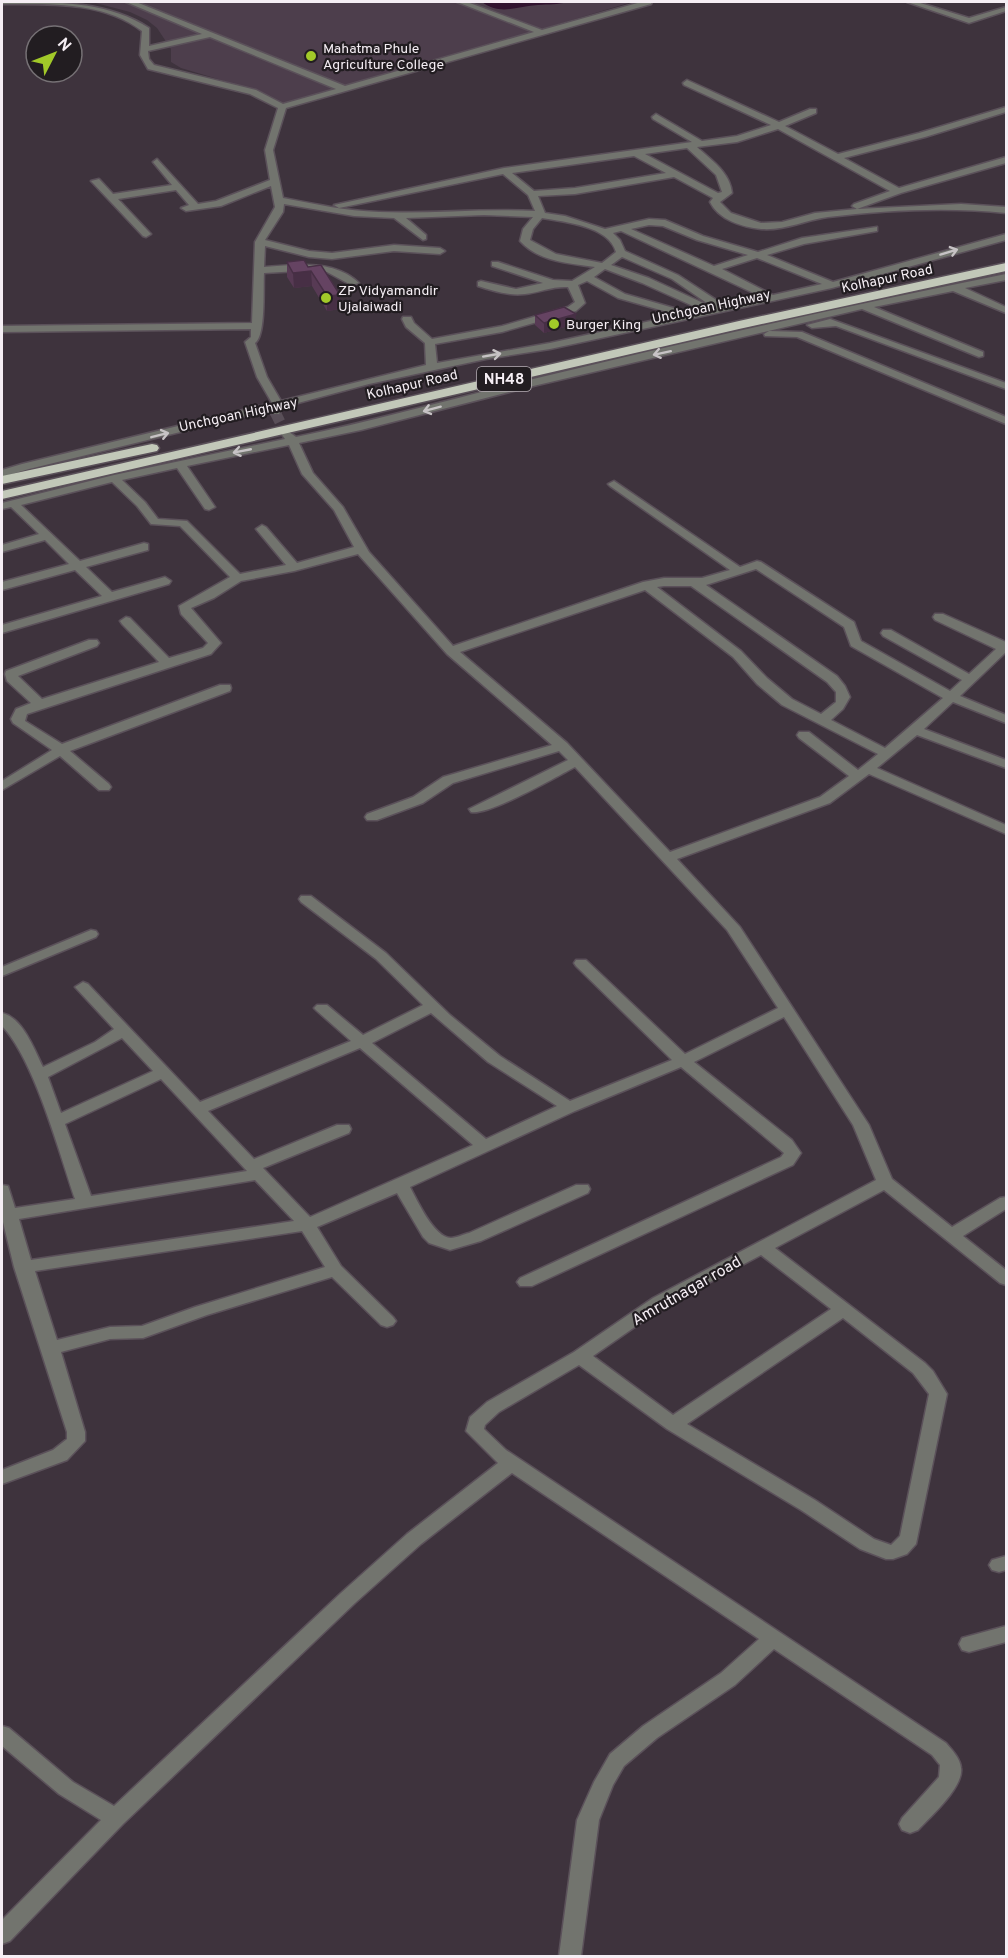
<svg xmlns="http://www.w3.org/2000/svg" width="1008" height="1958" viewBox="0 0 1008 1958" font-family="Overpass,sans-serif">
	<rect width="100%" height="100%" fill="#3e333d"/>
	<!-- built -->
	<polygon fill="#4d3e4c" points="92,2 632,2 282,107 254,90 181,68 171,62 171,49 157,28 147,20 130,12"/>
	<!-- water -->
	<path fill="#31132f" d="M482 2H567C557 5 549 4 538 5 518 6 500 16 482 2Z"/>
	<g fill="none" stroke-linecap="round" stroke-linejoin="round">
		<!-- street-tunnel -->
		<polyline stroke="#594f58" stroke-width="11" stroke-dasharray="11 6" stroke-linecap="butt" points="275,412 285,432"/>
		<!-- street casing -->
		<g stroke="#5b515a" stroke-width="3">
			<g id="street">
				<path d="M2 2C52 2 106 0 149 28V46L202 34 126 2H136L345 86 534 32 457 2H467L542 30 641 2H652L651 4 286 108 273 150 283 198C315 204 346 211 379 212 431 214 483 208 535 211L528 195 503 174 339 208 334 205 504 168 692 142 653 119 652 117 656 114 702 141 737 136 771 125 684 85 683 83 687 80 779 122 810 109H816V113L785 126 838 154 919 133 1006 107V112L925 137 844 158 899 188 1006 157V163L901 193 857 209 961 204 1006 207V213C948 207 887 210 828 217 806 220 783 231 761 229 742 227 719 220 710 202L713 198 674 177 575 194 538 196 545 213 565 216 605 229 649 219 665 220 703 236 758 252 802 238 877 227V231L804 244 767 255 833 282 1006 234V240L832 288 550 349 486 359 369 384 283 407 279 414H271L270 410 29 469 2 477V470L22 464 272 403 257 377 245 342 251 337V329L2 332V326L252 323 255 242 275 207 271 186 221 206 186 211 181 208 189 205 176 190 118 199 149 232 151 234 146 237 143 236 91 181 99 179 113 194 172 185 153 162 157 159 198 204 216 201 270 180 265 150 278 108 250 94 148 69 140 55 142 31C103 1 49 4 2 4ZM210 37 336 89 283 104 256 90 154 65 149 59 148 51ZM778 129 890 191 854 204 852 206 857 209 815 213 782 222 761 223 731 213 720 202 732 193C730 172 711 160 697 147L737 142ZM687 148 716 175 722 192 718 193 645 154ZM634 156 666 173 575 188 534 191 512 173ZM284 204 354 216 394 218 423 240 426 239V235L406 218 484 215 533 217 523 229 520 241C539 262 569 263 595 267L572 281 553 280 498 262H492V266L543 283 516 289 481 281 478 282V286C493 291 509 296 525 294 542 292 552 286 568 287L575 302 568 307 502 326 432 339 414 323 411 317H403L402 319 406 327 425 343 426 365 281 401 267 377 255 343C266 336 263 288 264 273L317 270 327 272 351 285 359 283C333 259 297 265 264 267L265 246 309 257 332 259 394 251 440 254 445 251 440 248 394 245 332 253 309 251 265 240 283 212ZM542 218C565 222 609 226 616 252L602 263 556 254 530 240 533 229ZM649 225 663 226 697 240 748 255 714 266 631 229ZM621 231 762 297 724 305 678 275 625 251 620 240 613 233ZM622 257 672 279 714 308 649 278 611 265ZM757 258 822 284 773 295 722 269ZM605 269 642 283 702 310 691 313 625 294 594 277ZM587 281 618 298 678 315 550 343 437 363 435 344 502 332 576 311 585 303 578 285Z"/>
				<polygon points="907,2 917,2 969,18 1006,7 1006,11 969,23"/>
				<path d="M1006 274V280L965 288 1006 307V313L953 291 874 307 983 352V356L979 357 862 309 529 387 361 430 299 443 313 473 343 507 369 552 453 646 643 582 664 578H702L730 570 610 486 608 484 614 481 740 567 757 561 761 562 854 622 861 641 950 691 962 680 883 636 881 633 883 630H891L969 674 996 649 935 620 933 617 935 614H943L1006 642V652L960 696 1006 715V723L953 702 924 729 1006 760V768L917 735 877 768 1006 825V834L869 774 830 803 677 859 740 927 869 1125 892 1179 952 1227 1000 1198 1006 1197V1209L963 1236 1006 1270V1285L1000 1283 884 1190 775 1248 925 1363 933 1371 947 1394 916 1544 907 1554 893 1559H886L860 1549 801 1510 667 1429 579 1365 499 1412 485 1425 484 1429 506 1450 946 1743C952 1750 960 1758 961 1768 964 1787 930 1817 918 1830L910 1833 902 1830 899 1824 902 1818 939 1777 940 1765 932 1755 774 1649 735 1685 657 1738 624 1766 613 1785 599 1820 581 1956H559L577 1820 594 1782 610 1754 643 1726 721 1673 759 1639 512 1473 421 1544 355 1603 123 1824 10 1941 2 1944V1920L101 1820 59 1794 2 1746V1726L9 1728 73 1782 114 1806 341 1593 407 1534 498 1463 466 1431 470 1417 487 1402 574 1352 653 1298 876 1180 853 1125 784 1017 694 1062 792 1140 801 1153 793 1165 532 1286H520L517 1282 520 1278 781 1157 784 1153 681 1067 575 1111 410 1187C417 1200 434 1238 451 1238 456 1238 464 1234 469 1233L576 1185H588L590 1189 588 1193 481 1241 450 1250 429 1243 423 1237 397 1193 317 1227 341 1266 393 1317 396 1321 393 1325 387 1327 381 1325 332 1277 207 1315 143 1338 110 1339 61 1352 85 1432V1441L67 1460 2 1484V1470L53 1450 67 1439V1432L14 1267 2 1218V1185L8 1186 15 1208 75 1199C59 1152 34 1059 2 1026V1013C23 1018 34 1049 43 1067L95 1042 114 1029 75 987 83 982 88 984 200 1102 351 1041 317 1011 314 1008 317 1005H327L363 1035 423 1005 376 959 301 902 299 899 301 896H311L386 953 450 1015 500 1056 570 1101 672 1060 576 966 574 963 576 960H586L685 1054 778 1008 727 930 575 767C556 777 488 816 471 812L469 809 568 760 559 751 453 783 423 803 377 820H367L365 817 367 814 413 797 443 777 552 745 447 654 358 554 294 571 241 581 214 598 191 608 221 643 211 654 27 714 25 721 62 744 220 685H230L231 688 230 691 70 751 109 784 111 787 109 790H99L60 756 2 790V781L52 750 13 723 11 719 16 709 31 703 7 681 5 674 6 671 89 640H97L99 643 97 646 18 676 42 699 159 662 122 624 120 621 126 617 130 618 169 658 203 648 208 643 181 614 179 606 230 577 180 526 151 524 137 506 112 482 21 505 80 561 144 543 148 544V550L86 567 112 592 165 577 171 581 169 584 2 633V625L102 596 75 570 2 590V582L69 564 45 540 2 552V545L39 534 11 507 2 509V503L114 475 285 439 280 432 285 429 296 437C374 421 451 399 529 380 687 342 846 306 1006 274ZM289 445 302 474 334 510 354 547 297 563 266 527 262 525 256 529 286 565 240 574 187 521 158 519 145 502 122 480 177 468 205 509 209 510 215 507 187 466ZM756 569 844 627 851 646 943 698 885 748 831 720 843 709 850 697 845 686 837 676 706 585ZM664 586H691L827 682 836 692V702L821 714 792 699 767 678 741 651 657 587ZM645 590 733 657 757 684 782 705 878 754 858 770 809 732H799L797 735 799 738 849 776 820 797 670 852 567 743 460 652ZM431 1013 488 1062 557 1106 486 1139 372 1043ZM122 1038 153 1071 61 1113 48 1077ZM360 1048 473 1145 310 1217 263 1168 349 1133 351 1129 349 1125H337L254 1159 208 1111ZM161 1079 247 1171 91 1196 65 1124ZM255 1180 294 1221 31 1260 19 1219ZM302 1231 325 1267 195 1307 142 1326 110 1327 57 1340 35 1271ZM761 1255 831 1309 673 1415 593 1356 665 1306ZM843 1318 913 1373 929 1394 900 1536 891 1545 874 1539 815 1500 687 1424Z"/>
				<polygon points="830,319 1006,383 1006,389 836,326 812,328 807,325"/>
				<polygon points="769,331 802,332 1006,417 1006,424 797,337 765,336 764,334"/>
				<polygon points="91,930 96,931 98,934 96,937 2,976 2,967"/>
				<polygon points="1006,1556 1006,1570 999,1572 992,1570 989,1565 992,1560"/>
				<polygon points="1006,1626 1006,1642 969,1652 962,1650 959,1644 962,1638"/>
			</g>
		</g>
		<!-- highway casing -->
		<g stroke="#5b515a" stroke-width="3">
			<g id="highway">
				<polygon points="1006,263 1006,271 739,329 2,499 2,491 739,321"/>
				<polygon points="152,444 157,445 159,448 157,451 2,484 2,476"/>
			</g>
		</g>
		<!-- street -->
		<use href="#street" fill="#72746e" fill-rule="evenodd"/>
		<!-- highway -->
		<use href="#highway" fill="#c2c8b9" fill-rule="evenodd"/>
	</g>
	<!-- wall -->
	<g fill="#573a54">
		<polygon points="287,262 308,267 341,309 327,311 312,286 294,288 287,277"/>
		<polygon points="535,315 575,324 544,333 535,325"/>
	</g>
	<!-- shaded-wall -->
	<g fill="#472f45">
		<polygon points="311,271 312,286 294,288 293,273"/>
		<polygon points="340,295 341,309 327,311 327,296"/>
		<polygon points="576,314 575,324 544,333 544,323"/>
	</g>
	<!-- building -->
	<g fill="#654362" stroke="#472f45" stroke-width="1.5">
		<polygon points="304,260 308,267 321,265 340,295 327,296 311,271 293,273 287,262"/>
		<polygon points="564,307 576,314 544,323 535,315"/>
	</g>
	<!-- one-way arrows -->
	<defs><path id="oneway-shaft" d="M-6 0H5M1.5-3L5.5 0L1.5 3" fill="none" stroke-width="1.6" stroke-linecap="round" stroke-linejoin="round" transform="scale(1.5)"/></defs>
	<g stroke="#c7c3c5">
		<use href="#oneway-shaft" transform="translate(949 252) rotate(-17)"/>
		<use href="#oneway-shaft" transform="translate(662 353) rotate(168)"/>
		<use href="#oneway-shaft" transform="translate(492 355) rotate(-10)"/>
		<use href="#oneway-shaft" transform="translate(432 409) rotate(165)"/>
		<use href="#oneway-shaft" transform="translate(160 435) rotate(-14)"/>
		<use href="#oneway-shaft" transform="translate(242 451) rotate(169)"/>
	</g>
	<!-- markers -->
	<g fill="#a2c929" stroke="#221d21" stroke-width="2">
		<circle cx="311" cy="56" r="6"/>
		<circle cx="326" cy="298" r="6"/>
		<circle cx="554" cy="324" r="6"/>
	</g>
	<g text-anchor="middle" stroke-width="4.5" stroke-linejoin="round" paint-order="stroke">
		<!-- far-poi labels -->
		<g font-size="14" fill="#f5eef4" stroke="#221d21" text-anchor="start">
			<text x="323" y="53">Mahatma Phule<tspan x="323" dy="16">Agriculture College</tspan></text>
			<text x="338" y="295">ZP Vidyamandir<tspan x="338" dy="16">Ujalaiwadi</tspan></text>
			<text x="566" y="329">Burger King</text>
		</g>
		<!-- far-street labels -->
		<g font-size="14" fill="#f5eef4" stroke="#221d21">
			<text transform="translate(887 278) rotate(-12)" y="5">Kolhapur Road</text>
			<text transform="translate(711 306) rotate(-12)" y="5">Unchgoan Highway</text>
			<text transform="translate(412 384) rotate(-13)" y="5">Kolhapur Road</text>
			<text transform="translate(238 414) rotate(-12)" y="5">Unchgoan Highway</text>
		</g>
		<!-- shield labels -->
		<rect fill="#221d21" stroke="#b6afb5" stroke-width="1.5" x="477" y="367" width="54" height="24" rx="4.5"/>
		<g font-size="15" font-weight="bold" fill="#f5eef4">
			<text x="504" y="384">NH48</text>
		</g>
		<!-- street labels -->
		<g font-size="16" fill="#f5eef4" stroke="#221d21">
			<text transform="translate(686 1290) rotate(-30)" y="6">Amrutnagar road</text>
		</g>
	</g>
	<!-- border -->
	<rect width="1008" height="1958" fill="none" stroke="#f5eef4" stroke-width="6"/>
	<!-- north arrow -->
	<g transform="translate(54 54) rotate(48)"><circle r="28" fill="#221d21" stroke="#767175" stroke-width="1.5"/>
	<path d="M0-4.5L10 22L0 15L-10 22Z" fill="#a2c929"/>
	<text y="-9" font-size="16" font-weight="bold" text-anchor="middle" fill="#f5eef4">N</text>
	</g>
</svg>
